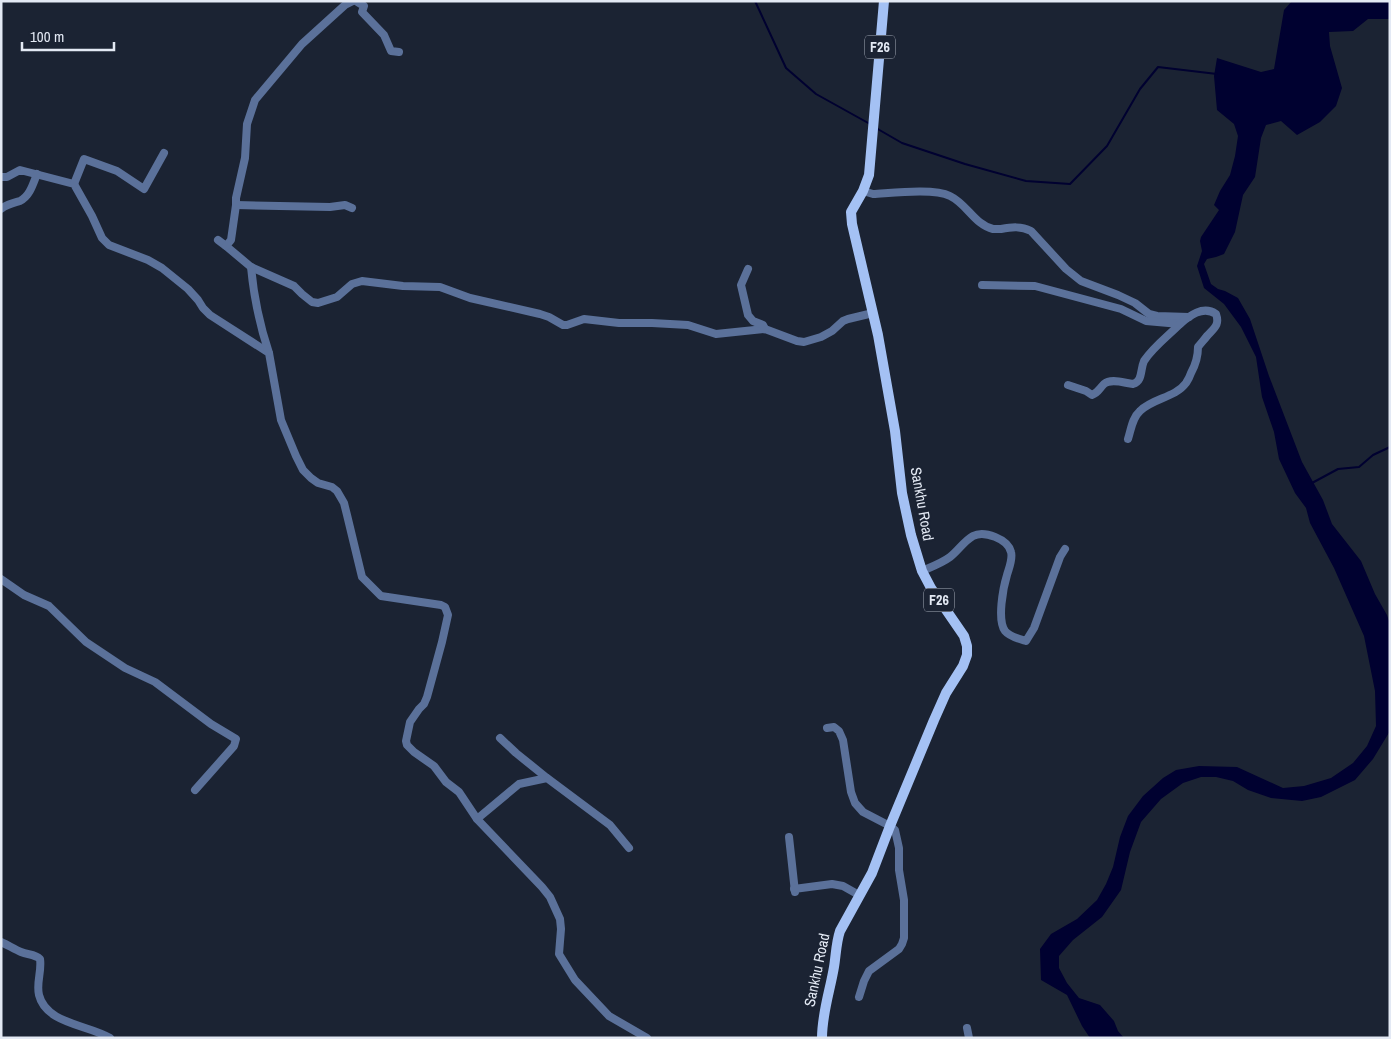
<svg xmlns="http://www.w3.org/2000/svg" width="1391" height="1039" viewBox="0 0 1391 1039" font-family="'Archivo Narrow',sans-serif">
	<rect width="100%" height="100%" fill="#1b2333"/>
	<!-- water -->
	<polygon fill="#000130" points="1292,1 1390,1 1390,19 1368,19 1353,31 1329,32 1330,46 1342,88 1336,106 1320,122 1297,135 1281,121 1266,125 1261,138 1255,177 1243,195 1235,232 1224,254 1216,257 1207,259 1204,264 1211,284 1218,289 1225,291 1238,298 1250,319 1269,376 1302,462 1323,500 1332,524 1361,561 1375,594 1387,615 1390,624 1390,731 1373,759 1355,780 1321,797 1302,801 1271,798 1248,790 1233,781 1216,777 1201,777 1183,783 1161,799 1141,822 1130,852 1121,890 1102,917 1073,940 1059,956 1059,968 1067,983 1079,998 1100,1005 1114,1021 1118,1031 1124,1038 1090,1038 1082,1026 1067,995 1041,980 1040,949 1051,934 1077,919 1097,900 1106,884 1113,867 1120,837 1128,816 1143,796 1163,778 1176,770 1199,766 1237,767 1283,788 1304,786 1331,778 1353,763 1367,746 1376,726 1375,691 1364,636 1334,568 1310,523 1306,508 1295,493 1279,459 1274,432 1262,397 1256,357 1241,327 1224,304 1204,288 1197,266 1202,251 1200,241 1201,237 1219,210 1214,205 1220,191 1230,175 1235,156 1238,136 1234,124 1217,110 1214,76 1217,58 1261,72 1274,69 1284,10"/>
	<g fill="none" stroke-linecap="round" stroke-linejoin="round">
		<!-- stream -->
		<g stroke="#000130" stroke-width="2">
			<polyline points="755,1 786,68 816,94 870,124"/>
			<polyline points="876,128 902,143 965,164 1026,181 1070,184 1107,146 1140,89 1158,67 1217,74"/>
			<polyline points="1312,483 1338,469 1359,467 1373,455 1390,447"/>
		</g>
		<!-- minor -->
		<g stroke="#5b719a" stroke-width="8">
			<polyline points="356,1 364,6 362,12 384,35 391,51 399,52"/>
			<polyline points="1,177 7,177 20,170 74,184 92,216 102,238 109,245 148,260 162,268 188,289 198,300 203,308 210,315 269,353 281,420 296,456 303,470 311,478 318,483 332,487 337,491 344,503 347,515 362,577 381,596 441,605 445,607 448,615 442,642 427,697 424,704 419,709 410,722 406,741 407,745 414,752 434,766 446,782 459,792 477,819 542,887 550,897 560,919 561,929 559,954 575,980 609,1016 647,1038"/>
			<polyline points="74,184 84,159 117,171 144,189 164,153"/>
			<path d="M863 191 873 194C892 193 934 188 950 196 967 204 975 225 993 229 995 229 1000 229 1001 229 1012 227 1021 226 1031 231L1066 269 1081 281 1118 295 1135 303 1149 314 1157 316 1189 317"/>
			<polyline points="236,205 330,207 345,205 352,208"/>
			<path d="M1 209C7 204 13 203 20 201 30 196 33 184 37 174"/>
			<polyline points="218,240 226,246 251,267 294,286 302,294 312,302 318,303 337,297 352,284 362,281 403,286 440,287 470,298 540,314 549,317 563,325 567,325 584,319 619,323 652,323 688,325 716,334 765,329 797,341 804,342 821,337 832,331 843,321 848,319 873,313"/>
			<polyline points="226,246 231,240 236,205 236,198 245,158 247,124 255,100 302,44 345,5 353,1"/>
			<path d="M251 267C254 299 259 323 269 353"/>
			<polyline points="748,269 741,285 748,315 753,321 763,325 765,329"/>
			<path d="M982 285 1035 286 1121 309 1146 321 1180 324C1189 316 1203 305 1216 314 1220 325 1214 328 1207 336 1204 340 1201 343 1198 347 1198 356 1196 364 1191 373 1190 376 1188 380 1186 383 1175 398 1153 398 1140 411 1132 418 1131 430 1128 439"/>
			<path d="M1068 385 1086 391 1092 395C1098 393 1099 389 1104 384 1111 378 1124 383 1133 384 1143 381 1140 370 1144 361 1153 347 1168 336 1180 324"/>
			<path d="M922 571C931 567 942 563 950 557 958 551 964 541 973 536 984 530 1008 539 1011 552 1013 559 1009 568 1007 575 1003 588 997 620 1005 631 1010 637 1019 639 1026 641L1034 628 1060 557 1065 549"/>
			<polyline points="1,579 24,595 49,606 86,642 125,668 155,682 211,724 236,739 234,746 195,790"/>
			<polyline points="827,728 834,727 839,731 843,740 851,792 855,803 863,812 890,826 895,830 899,848 899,870 904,900 904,938 902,944 899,949 869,971 864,981 859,997"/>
			<polyline points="500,738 516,753 547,778"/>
			<polyline points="477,819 519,784 547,778 610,825 629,848"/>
			<polyline points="789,837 795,892"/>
			<polyline points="794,889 832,884 843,886 859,895"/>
			<path d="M1 942C8 945 14 949 21 952 28 955 35 954 40 959 42 971 36 983 39 995 46 1024 89 1025 110 1038"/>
			<polyline points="967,1028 969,1038"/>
		</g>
		<!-- major -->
		<path stroke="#a4c1f4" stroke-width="10" d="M822 1038C822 1013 830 991 834 967 836 955 836 943 840 931L872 873 890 826 934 720 946 693 963 666 967 655V646L964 636 931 588 922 571 911 535 902 493 895 431 878 335 852 224 851 212 863 191 869 175 884 1"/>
	</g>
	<g text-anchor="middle" stroke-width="4" stroke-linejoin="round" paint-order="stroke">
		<!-- shield labels -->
		<g fill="#1b2333" stroke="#a7aeba" stroke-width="1">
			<rect x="865" y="35.5" width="30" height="23" rx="4"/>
			<rect x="924" y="588.5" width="30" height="23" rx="4"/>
		</g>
		<g font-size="14" font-weight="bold" fill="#e3e9f4">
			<text x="880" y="52">F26</text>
			<text x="939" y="605">F26</text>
		</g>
		<!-- street labels -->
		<g font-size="15" fill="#e3e9f4" stroke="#1b2333">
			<text transform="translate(922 504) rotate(80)" y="5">Sankhu Road</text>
			<text transform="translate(817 970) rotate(-78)" y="5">Sankhu Road</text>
		</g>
	</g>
	<!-- border -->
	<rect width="1391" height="1039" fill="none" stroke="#e3e9f4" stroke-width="5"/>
	<!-- scale -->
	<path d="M22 42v8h92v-8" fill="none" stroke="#e3e9f4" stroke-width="2.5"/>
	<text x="30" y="42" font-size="15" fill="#e3e9f4" stroke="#1b2333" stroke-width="4" paint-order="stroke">100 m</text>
</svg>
